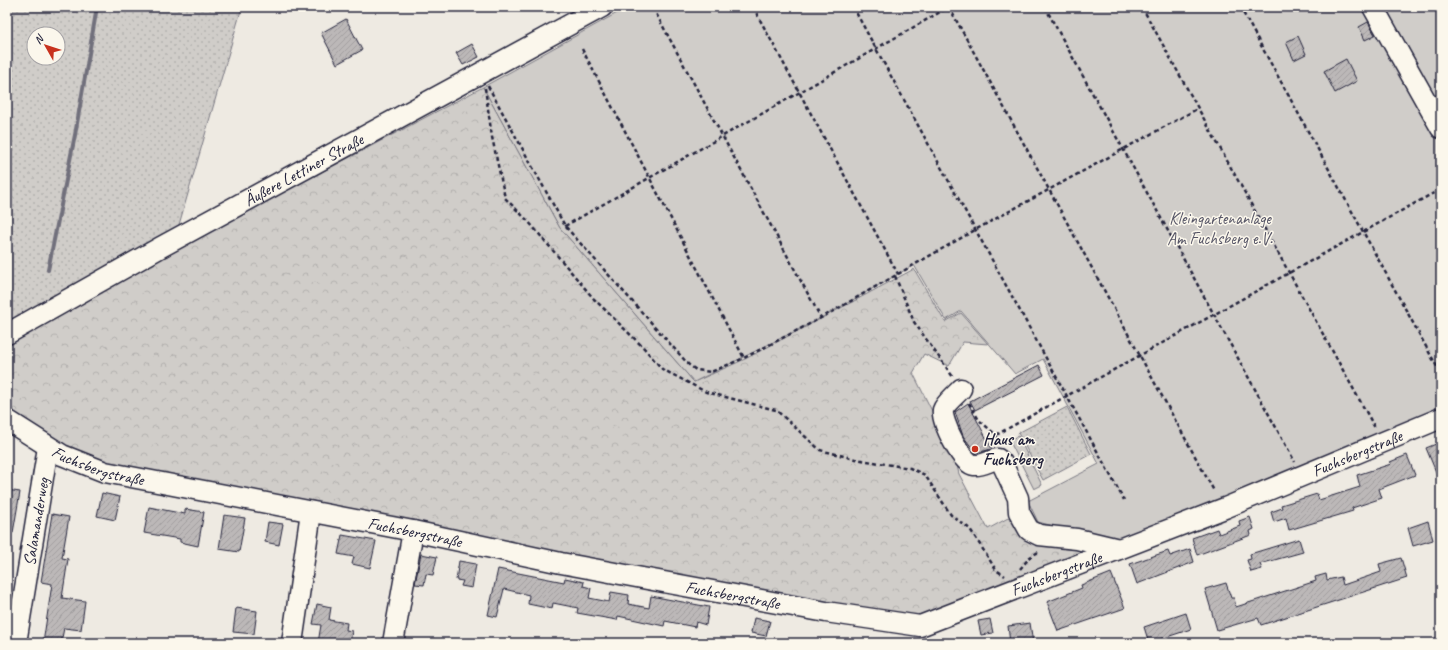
<svg xmlns="http://www.w3.org/2000/svg" width="1448" height="650" viewBox="0 0 1448 650" font-family="Caveat,sans-serif">
	<defs>
		<pattern id="grass-dots" width="8" height="8" patternUnits="userSpaceOnUse"><rect width="8" height="8" fill="#d0cdc9"/><path d="M2 2h.1M6 6h.1" fill="none" stroke="#b2b0ae" stroke-width="1.8" stroke-linecap="round"/></pattern>
		<pattern id="forest-crowns" width="20" height="18" patternUnits="userSpaceOnUse"><rect width="20" height="18" fill="#d0cdc9"/><path d="M2 6a3 3 0 1 1 6 0M12 15a3 3 0 1 1 6 0" fill="none" stroke="#b2b0ae"/></pattern>
		<pattern id="building-hatch" width="6" height="6" patternUnits="userSpaceOnUse"><rect width="6" height="6" fill="#bcb8b8"/><path d="M-1 1l2-2M0 6l6-6M5 7l2-2" fill="none" stroke="#a19e9f"/></pattern>
	</defs>
	<rect width="100%" height="100%" fill="#eeeae2"/>
	<filter id="ink" filterUnits="userSpaceOnUse"><feTurbulence type="fractalNoise" baseFrequency=".025" numOctaves="2"/><feDisplacementMap in="SourceGraphic" scale="8" xChannelSelector="R" yChannelSelector="G"/><feConvolveMatrix kernelMatrix="1 2 1 2 8 2 1 2 1" color-interpolation-filters="sRGB"/></filter>
	<g filter="url(#ink)">
		<!-- grass -->
		<g fill="url(#grass-dots)" stroke="#797882" fill-rule="evenodd">
			<path d="M7 7H242L176 235 7 333ZM34 34H58V58H34Z"/>
			<polygon points="1067,407 1091,454 1043,480 1018,433"/>
		</g>
		<!-- forest -->
		<polygon fill="url(#forest-crowns)" stroke="#797882" points="483,87 560,228 694,382 745,359 914,269 945,322 961,313 988,344 963,342 949,366 924,354 913,373 955,457 959,474 988,529 1019,512 1038,522 1118,543 920,626 105,472 7,419 7,338"/>
		<!-- garden -->
		<g fill="#d0cdc9" stroke="#797882">
			<polygon points="628,7 1365,7 1441,142 1441,409 1118,543 1038,522 1028,501 1099,464 1043,359 1015,374 961,311 946,320 914,265 821,318 694,382 560,228 483,87"/>
			<polygon points="1383,7 1441,7 1441,111"/>
			<polygon points="1018,436 1042,485 1034,489 1009,440"/>
		</g>
		<g fill="none" stroke-linecap="round" stroke-linejoin="round">
			<!-- stream -->
			<polyline stroke="#716f7c" stroke-width="4" points="48,270 75,135 97,7"/>
		</g>
		<!-- building -->
		<g fill="url(#building-hatch)" stroke="#22223b">
			<polygon points="346,19 362,50 337,64 321,33"/>
			<polygon points="1368,22 1375,35 1365,40 1359,27"/>
			<polygon points="1298,36 1306,54 1294,60 1286,42"/>
			<polygon points="472,44 479,57 463,65 456,53"/>
			<polygon points="1346,59 1357,81 1335,93 1324,71"/>
			<polygon points="1039,365 1044,375 975,410 970,401"/>
			<polygon points="968,403 992,449 976,453 963,436 955,412"/>
			<polygon points="1441,442 1441,484 1426,448"/>
			<polygon points="1407,455 1415,475 1379,489 1382,498 1352,508 1353,511 1289,530 1286,518 1274,522 1271,512 1282,508 1281,505 1317,494 1319,500 1360,487 1357,475 1391,464 1390,462"/>
			<polygon points="7,490 20,492 13,533 7,533"/>
			<polygon points="102,493 120,497 115,520 97,516"/>
			<polygon points="149,507 185,514 185,509 204,512 198,546 180,542 180,539 144,533"/>
			<polygon points="52,514 69,517 62,558 68,559 62,598 85,601 81,630 64,628 61,643 43,643 52,584 41,582"/>
			<polygon points="224,515 245,518 239,552 219,549"/>
			<polygon points="1250,517 1254,529 1250,531 1251,535 1197,555 1192,538 1217,529 1219,534 1240,526 1239,521"/>
			<polygon points="1428,521 1433,540 1413,546 1408,528"/>
			<polygon points="268,522 283,524 279,545 265,542"/>
			<polygon points="342,535 376,541 370,568 352,564 354,557 338,554"/>
			<polygon points="1299,539 1303,552 1260,564 1262,569 1251,572 1247,560 1251,559 1250,554"/>
			<polygon points="1190,549 1194,562 1137,584 1130,564 1168,551 1170,556"/>
			<polygon points="421,554 437,557 433,575 426,574 424,585 415,584"/>
			<polygon points="1401,558 1407,578 1261,625 1258,618 1217,630 1205,589 1226,583 1231,598 1234,598 1236,607 1316,581 1315,577 1326,574 1327,580 1341,577 1343,585 1381,572 1379,564"/>
			<polygon points="459,561 476,564 472,588 461,586 463,581 456,580"/>
			<polygon points="498,569 564,582 565,578 584,582 583,586 591,588 589,598 609,602 611,592 629,595 628,604 649,608 651,596 709,607 706,625 696,622 695,627 665,621 664,626 618,616 617,620 577,613 578,608 553,603 552,609 528,604 529,595 504,589 497,617 488,615"/>
			<polygon points="1111,573 1125,608 1058,631 1047,602 1082,588 1081,585"/>
			<polygon points="317,604 331,607 329,620 347,623 346,630 352,631 350,643 318,643 321,625 313,624"/>
			<polygon points="236,608 257,611 254,634 233,632"/>
			<polygon points="1186,613 1191,629 1149,643 1144,627"/>
			<polygon points="754,618 770,621 766,636 751,633"/>
			<polygon points="990,619 993,633 981,635 978,621"/>
			<polygon points="1030,623 1033,643 1010,643 1008,626"/>
		</g>
		<g fill="none" stroke-linecap="round" stroke-linejoin="round">
			<!-- minor casing -->
			<g stroke="#22223b" stroke-width="23">
				<g id="minor">
					<polyline points="1373,7 1441,128"/>
					<path id="s1" d="M7 334 161 247 602 7"/>
					<path d="M961 389C956 395 945 403 943 410 941 421 962 464 974 465 983 466 990 460 998 459L1002 463 1018 498 1019 512 1029 530 1039 535 1077 539 1119 549"/>
					<path id="s2" d="M7 420 62 455 105 472 413 531 561 563 826 612 920 626 1225 508 1441 418"/>
					<path id="s3" d="M16 643 48 447"/>
					<polyline points="292,643 311,512"/>
					<polyline points="393,643 413,531"/>
				</g>
			</g>
			<!-- path -->
			<g stroke="#22223b" stroke-width="2.5" stroke-dasharray="4 3" stroke-linecap="butt">
				<polyline points="753,7 898,274"/>
				<polyline points="853,7 1124,500"/>
				<polyline points="949,7 1214,491"/>
				<polyline points="1045,7 1295,462"/>
				<polyline points="1142,7 1375,428"/>
				<polyline points="1240,7 1441,374"/>
				<polyline points="653,8 821,318"/>
				<polyline points="582,49 744,358"/>
				<polyline points="488,86 565,226 689,365 696,370 711,372 744,358 821,318 975,230 1197,109"/>
				<polyline points="485,88 492,137 505,198 528,221 594,299 644,348 662,369 706,392 776,410 820,450 855,459 910,468 925,475 951,515 970,529 996,570 1005,576"/>
				<polyline points="565,226 949,7"/>
				<polyline points="895,276 914,322 953,377"/>
				<polyline points="969,403 979,420 996,435 999,444"/>
				<polyline points="996,435 1439,190"/>
				<polyline points="1020,569 1030,557 1040,551"/>
			</g>
			<!-- minor -->
			<use href="#minor" stroke="#fbf7ec" stroke-width="20"/>
		</g>
	</g>
	<!-- markers -->
	<circle fill="#c8321e" stroke="#fbf7ec" stroke-width="1.5" cx="975" cy="449" r="4"/>
	<g text-anchor="middle" stroke-width="3" stroke-linejoin="round" paint-order="stroke">
		<!-- street labels -->
		<g font-size="17" fill="#22223b" stroke="#fbf7ec">
			<text dy="6" stroke="none"><textPath href="#s1" startOffset="339">Äußere Lettiner Straße</textPath></text>
			<text dy="6" stroke="none"><textPath href="#s2" startOffset="1411">Fuchsbergstraße</textPath></text>
			<text dy="6" stroke="none"><textPath href="#s2" startOffset="103">Fuchsbergstraße</textPath></text>
			<text dy="6" stroke="none"><textPath href="#s3" startOffset="123">Salamanderweg</textPath></text>
			<text dy="6" stroke="none"><textPath href="#s2" startOffset="427">Fuchsbergstraße</textPath></text>
			<text dy="6" stroke="none"><textPath href="#s2" startOffset="1087">Fuchsbergstraße</textPath></text>
			<text dy="6" stroke="none"><textPath href="#s2" startOffset="751">Fuchsbergstraße</textPath></text>
		</g>
		<!-- park labels -->
		<g font-size="17" fill="#565566" stroke="#fbf7ec">
			<text x="1220" y="224">Kleingartenanlage<tspan x="1220" dy="20">Am Fuchsberg e.V.</tspan></text>
		</g>
		<!-- poi labels -->
		<g font-size="17" font-weight="bold" fill="#22223b" stroke="#fbf7ec" text-anchor="start">
			<text x="983" y="445">Haus am<tspan x="983" dy="20">Fuchsberg</tspan></text>
		</g>
	</g>
	<!-- margin -->
	<rect width="1448" height="650" fill="none" stroke="#fbf7ec" stroke-width="24"/>
	<rect x="12" y="12" width="1424" height="626" fill="none" stroke="#22223b" stroke-width="1.5" filter="url(#ink)"/>
	<!-- north arrow -->
	<g transform="translate(46 46) rotate(309)"><circle r="19" fill="#fbf7ec" stroke="#a4a2a5"/>
	<path d="M0-3L7 15L0 10L-7 15Z" fill="#c8321e"/>
	<text y="-6" font-size="11" font-weight="bold" text-anchor="middle" fill="#22223b">N</text>
	</g>
</svg>
